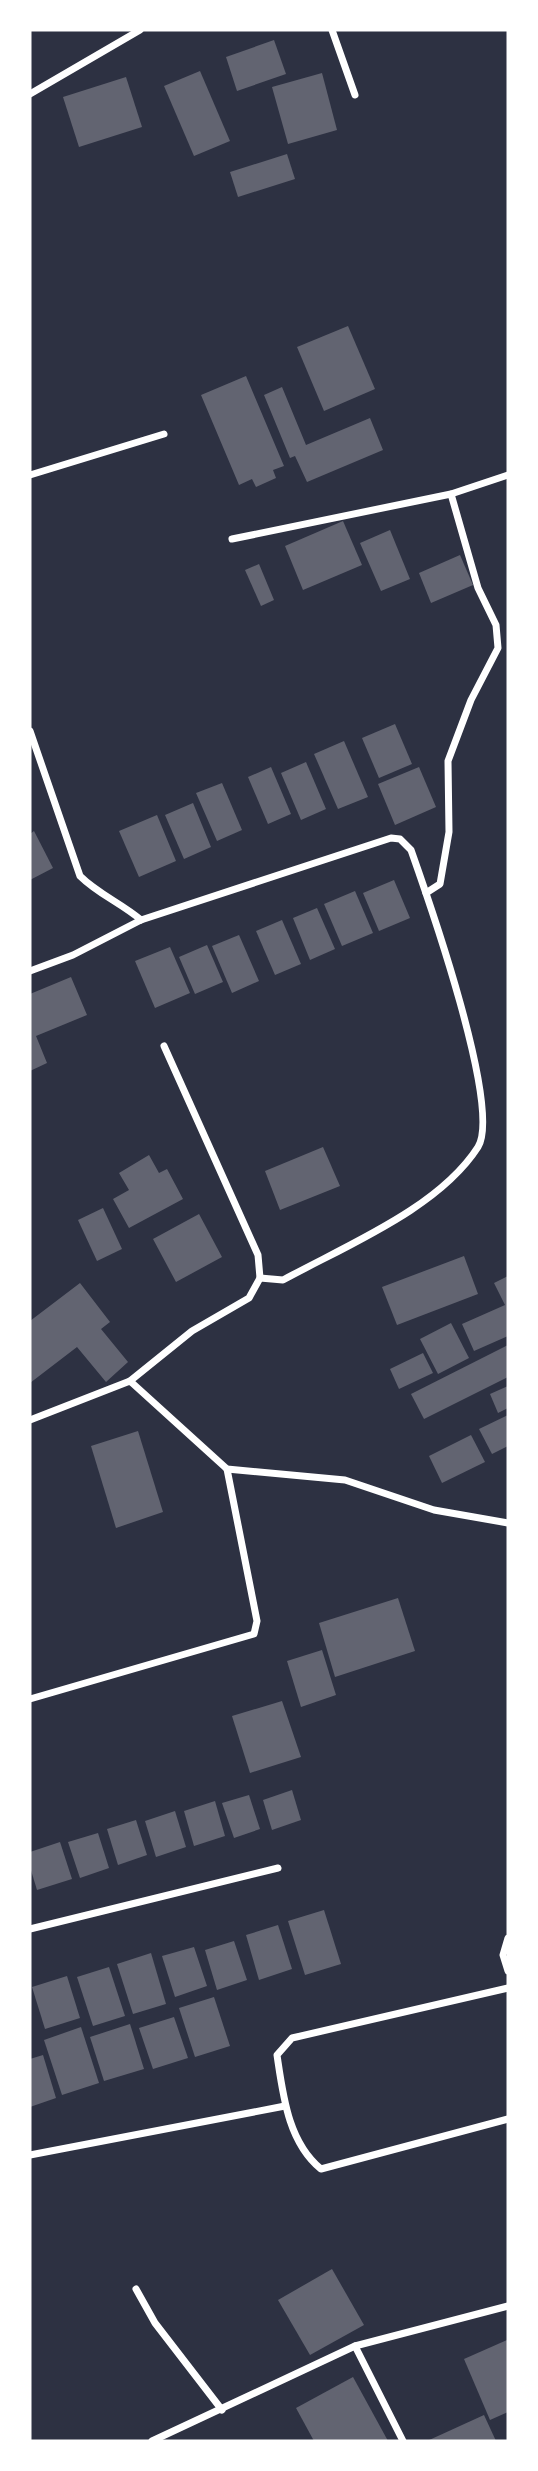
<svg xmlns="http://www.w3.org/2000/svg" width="538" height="2471" viewBox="0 0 538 2471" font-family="Overpass,sans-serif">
	<rect width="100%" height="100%" fill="#2d3142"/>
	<!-- building -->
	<g fill="#626471">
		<polygon points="274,40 286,74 237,91 226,57"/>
		<polygon points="200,71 230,141 194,156 164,86"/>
		<polygon points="322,73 337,130 288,144 272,87"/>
		<polygon points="126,77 142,127 79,147 63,97"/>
		<polygon points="287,154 295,179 238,197 230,172"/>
		<polygon points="348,326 375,389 324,411 297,347"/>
		<polygon points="246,376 284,466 273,470 276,478 256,487 252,479 239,485 201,395"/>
		<polygon points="282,387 306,445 370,418 383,450 307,482 295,456 290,458 264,395"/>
		<polygon points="343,521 362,565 303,590 285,546"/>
		<polygon points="390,530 410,579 381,591 360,543"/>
		<polygon points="460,555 473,585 431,603 419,573"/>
		<polygon points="259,564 274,600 261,606 245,570"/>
		<polygon points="395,724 412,764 379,778 362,738"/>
		<polygon points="344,741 368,797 338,809 314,754"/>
		<polygon points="306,762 326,809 301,820 281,773"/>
		<polygon points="271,767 291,814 268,824 248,777"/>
		<polygon points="419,767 436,807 395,825 378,784"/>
		<polygon points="222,783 242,830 217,841 196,793"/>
		<polygon points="193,803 211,847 184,859 165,815"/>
		<polygon points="157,815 176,861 139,877 119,831"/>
		<polygon points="34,831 53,868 30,880 30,834"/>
		<polygon points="394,880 410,918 379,931 363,893"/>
		<polygon points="355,891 373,933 342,946 324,904"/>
		<polygon points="317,908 335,949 310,960 293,918"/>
		<polygon points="282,920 301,964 275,975 256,931"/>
		<polygon points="239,935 259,981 232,993 212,946"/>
		<polygon points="207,945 223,982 195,994 179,957"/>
		<polygon points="170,947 190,993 155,1008 135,961"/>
		<polygon points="71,977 87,1015 36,1036 47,1063 30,1071 30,994"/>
		<polygon points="323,1147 340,1186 280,1210 265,1171"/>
		<polygon points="149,1155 159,1173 167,1169 183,1199 129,1228 113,1199 129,1190 119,1173"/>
		<polygon points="103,1208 122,1249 97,1261 78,1220"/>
		<polygon points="199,1214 222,1257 176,1282 153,1239"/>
		<polygon points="464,1256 478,1294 397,1325 382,1287"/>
		<polygon points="508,1276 508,1336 474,1351 462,1324 505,1305 494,1283"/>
		<polygon points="80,1283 110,1322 101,1329 128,1362 106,1382 77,1347 30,1383 30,1321"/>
		<polygon points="451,1323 469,1358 438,1374 420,1339"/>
		<polygon points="508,1345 508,1377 424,1419 411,1394"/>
		<polygon points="423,1353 433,1373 399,1389 390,1369"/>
		<polygon points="508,1386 508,1408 498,1413 490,1394"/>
		<polygon points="508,1415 508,1446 492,1454 479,1429"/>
		<polygon points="138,1431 163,1512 116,1528 91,1446"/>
		<polygon points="471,1435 485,1462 442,1483 429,1456"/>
		<polygon points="398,1598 415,1651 335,1677 319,1623"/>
		<polygon points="322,1650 336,1695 301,1707 287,1661"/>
		<polygon points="282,1701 301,1757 250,1773 232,1716"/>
		<polygon points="292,1790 301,1820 272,1830 263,1800"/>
		<polygon points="249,1795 260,1829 234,1838 222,1803"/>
		<polygon points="215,1801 225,1836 194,1846 184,1811"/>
		<polygon points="175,1811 186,1847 156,1857 145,1821"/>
		<polygon points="136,1820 147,1855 118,1865 107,1829"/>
		<polygon points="98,1833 109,1868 80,1878 68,1842"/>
		<polygon points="60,1842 72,1879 37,1890 30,1867 30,1852"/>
		<polygon points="324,1910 341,1964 305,1975 288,1921"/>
		<polygon points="278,1925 292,1969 259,1980 246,1935"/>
		<polygon points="234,1941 247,1980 217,1990 205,1950"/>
		<polygon points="194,1947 207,1986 175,1997 162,1956"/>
		<polygon points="151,1953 166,2004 133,2014 117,1964"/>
		<polygon points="109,1967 125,2016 93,2026 77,1977"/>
		<polygon points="67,1976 80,2018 45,2029 32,1987"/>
		<polygon points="214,1997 230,2046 195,2057 179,2008"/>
		<polygon points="174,2017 188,2058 153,2069 139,2028"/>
		<polygon points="130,2024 144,2069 104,2081 90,2037"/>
		<polygon points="81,2027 99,2083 62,2095 44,2040"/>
		<polygon points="43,2055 56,2098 30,2107 30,2059"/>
		<polygon points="332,2269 364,2325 310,2355 278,2300"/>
		<polygon points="507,2340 508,2412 490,2420 464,2359"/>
		<polygon points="353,2377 388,2441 314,2441 296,2408"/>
		<polygon points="484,2415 496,2441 427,2441"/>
	</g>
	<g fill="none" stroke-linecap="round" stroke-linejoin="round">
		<!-- minor -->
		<g stroke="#fff" stroke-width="7">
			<polyline points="332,30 355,95"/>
			<polyline points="30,94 140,30"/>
			<polyline points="30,475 164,434"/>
			<polyline points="232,539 451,494 508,475"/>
			<path d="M30 731 80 876C98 894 121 903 141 920"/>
			<polyline points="426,893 440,884 449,832 448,761 471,700 498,648 496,625 478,588 451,494"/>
			<path d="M30 971 73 955 141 920 391 838 400 839 411 850C428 898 502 1108 478 1147 439 1208 347 1245 283 1280L260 1278"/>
			<polyline points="130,1381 192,1331 249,1298 260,1278 258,1255 164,1046"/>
			<polyline points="30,1420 130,1381 227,1469 345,1480 434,1510 508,1523"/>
			<polyline points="30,1699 254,1634 257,1621 227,1469"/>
			<polyline points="30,1929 278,1868"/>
			<polyline points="508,1938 503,1955 508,1971"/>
			<path d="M508 1988 292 2038 277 2055C283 2095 288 2142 321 2169L508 2119"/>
			<polyline points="30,2155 285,2106"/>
			<polyline points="136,2289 155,2323 222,2410"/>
			<polyline points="355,2346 403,2441"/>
			<polyline points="152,2441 355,2346 508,2306"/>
		</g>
	</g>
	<!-- border -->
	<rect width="538" height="2471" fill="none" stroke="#ffffff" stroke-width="63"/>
</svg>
